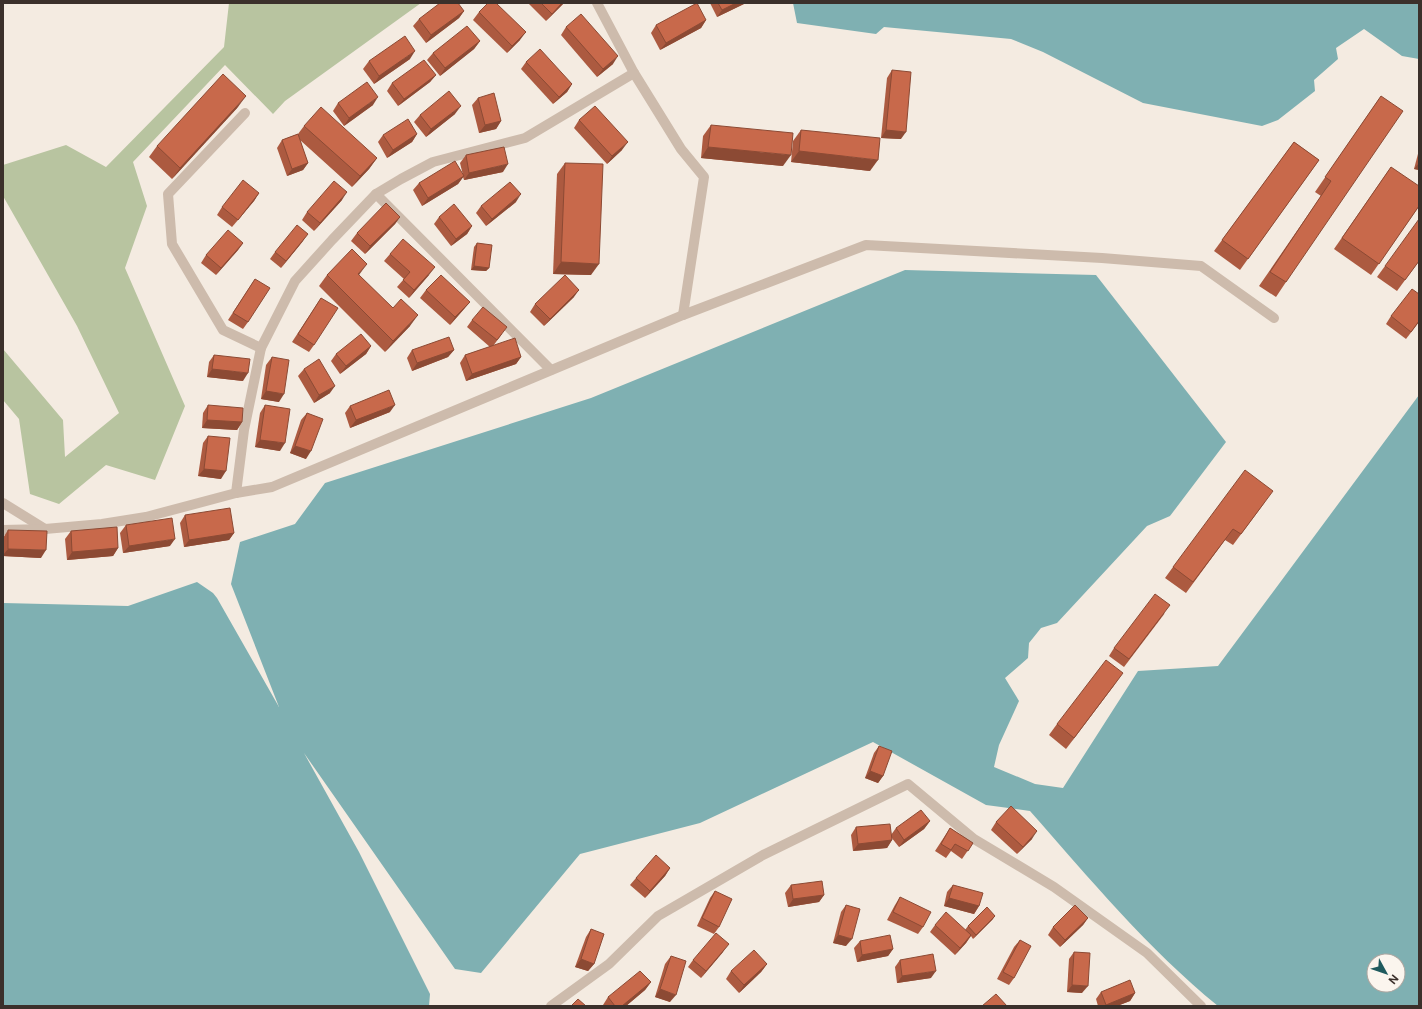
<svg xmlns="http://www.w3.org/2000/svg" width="1422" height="1009" viewBox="0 0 1422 1009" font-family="'Public Sans',sans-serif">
	<rect width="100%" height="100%" fill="#f4ebe1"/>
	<!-- green -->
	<polygon fill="#b8c4a0" points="229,3 421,3 285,101 273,114 225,65 133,162 147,206 125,268 185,406 155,480 106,465 59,504 30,494 19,419 3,400 3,349 63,420 65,457 119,413 77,326 3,196 3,165 66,145 106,167 224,47"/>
	<!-- water -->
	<g fill="#7fb0b2" fill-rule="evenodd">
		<polygon points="793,3 1419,3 1419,59 1402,56 1364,29 1336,48 1338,59 1314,80 1315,91 1278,120 1262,126 1143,103 1043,52 1011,39 884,27 876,34 797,23"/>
		<path d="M905 270 1096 275 1226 442 1170 516 1147 526 1057 623 1041 628 1029 643 1028 658 1005 678 1019 701 999 745 994 767 1035 784 1063 788 1138 671 1218 666 1419 395V1006H1218C1148 949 1089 878 1030 811L986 805 873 742 700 823 580 854 481 973 455 969 304 753 359 852 430 994 429 1006H3V603L128 606 197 582 213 593 217 598 279 707 231 584 240 542 295 524 325 483 591 398ZM1374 961H1398V985H1374Z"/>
	</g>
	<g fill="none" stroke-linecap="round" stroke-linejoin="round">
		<!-- street -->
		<g stroke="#cdbbac" stroke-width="10">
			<polyline points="634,73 681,149 704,177 683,315"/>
			<polyline points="245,113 168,194 172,244 223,330 261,348"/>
			<polyline points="376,194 551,370"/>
			<polyline points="236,493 244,430 261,348 295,281 332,240 376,194 401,179 433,162 525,138 634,73 597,3"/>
			<polyline points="3,503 45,529"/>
			<polyline points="3,530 45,529 102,524 146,517 236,493 272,487 683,315 866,245 1102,258 1201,266 1274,318"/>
			<polyline points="551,1006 609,964 658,916 763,855 908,784 974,839 1054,887 1147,953 1201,1006"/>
		</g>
	</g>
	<!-- wall -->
	<g fill="#ac5a40">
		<polygon points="528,3 564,3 546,21"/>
		<polygon points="710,3 746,3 717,17"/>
		<polygon points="464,11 459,18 426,43 413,26 419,19"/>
		<polygon points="479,12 520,40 507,53 473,20"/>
		<polygon points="706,20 701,28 660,50 651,33 656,25"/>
		<polygon points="566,27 613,64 597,77 561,35"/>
		<polygon points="480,41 474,49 440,76 427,60 433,53"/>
		<polygon points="410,59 374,84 363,69 369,61"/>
		<polygon points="526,62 572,84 567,92 553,104 521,69"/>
		<polygon points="892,70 901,139 881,138 887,78"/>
		<polygon points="436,75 430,82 398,106 387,91 392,83"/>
		<polygon points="1381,96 1286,282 1276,297 1259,286 1321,196 1315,192"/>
		<polygon points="478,98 501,121 496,129 479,133 472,105"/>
		<polygon points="338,103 373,105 344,126 333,111"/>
		<polygon points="238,107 172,179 149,157 157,146"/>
		<polygon points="455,114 426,137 414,122 420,115"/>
		<polygon points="579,120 622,150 607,164 574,128"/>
		<polygon points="711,125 783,166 701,158 703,136"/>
		<polygon points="304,126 377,158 369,169 352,187 300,140 308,163 303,170 287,176 277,148 282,140 298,134"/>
		<polygon points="801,130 870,171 791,162 793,141"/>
		<polygon points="417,134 412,142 387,158 378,142 383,135"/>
		<polygon points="1294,142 1319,160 1240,270 1214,251"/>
		<polygon points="1419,150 1419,170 1414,169"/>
		<polygon points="466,155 503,172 464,180 463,177 458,184 422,206 413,190 419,183 463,175 460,163"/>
		<polygon points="565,163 591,275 553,274 557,174"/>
		<polygon points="1391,167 1419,206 1371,275 1334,249"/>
		<polygon points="259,193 254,201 232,227 217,215 222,207"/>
		<polygon points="342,200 314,231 302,220 307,212"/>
		<polygon points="516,202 486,226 476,213 481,206"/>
		<polygon points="400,217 395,224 365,254 351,241 357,233"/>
		<polygon points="439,217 472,226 467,234 451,246 434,224"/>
		<polygon points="303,241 281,268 270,259 275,252"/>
		<polygon points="243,243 238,250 216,275 201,263 206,255"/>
		<polygon points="477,243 489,268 486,271 471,270 474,247"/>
		<polygon points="390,254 429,275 409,298 397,287 404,279 384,261"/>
		<polygon points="1419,261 1397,291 1377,277 1385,266"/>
		<polygon points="327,275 359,275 410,326 385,352 319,286"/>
		<polygon points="255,279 248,322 243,329 228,320"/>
		<polygon points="426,290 470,302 464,309 450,325 420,298"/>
		<polygon points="1419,294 1419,322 1406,339 1386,324 1391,316"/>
		<polygon points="574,297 544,326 530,312 535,304"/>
		<polygon points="321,298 314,345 309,352 292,342"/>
		<polygon points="472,320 502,334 493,346 521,357 516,364 466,381 460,363 465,355 490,347 467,327"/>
		<polygon points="371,346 366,354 340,374 331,361 336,354"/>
		<polygon points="412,350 454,350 448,357 412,371 407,358"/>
		<polygon points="214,355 243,381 207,377 209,362"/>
		<polygon points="272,357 279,402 261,399 266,365"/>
		<polygon points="304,369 330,393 314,403 298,376"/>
		<polygon points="208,405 242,422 237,430 202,428 203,413"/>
		<polygon points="265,405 280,451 255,447 260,413"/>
		<polygon points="350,406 390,412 350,428 345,413"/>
		<polygon points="307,413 306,459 290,453 301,420"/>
		<polygon points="208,436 221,479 198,476 203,443"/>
		<polygon points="1265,502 1233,545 1225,540 1186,593 1165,578 1173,567"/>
		<polygon points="185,515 234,533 229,540 184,547 180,523"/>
		<polygon points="126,525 170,546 123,553 120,533"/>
		<polygon points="8,530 41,558 3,556 3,538"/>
		<polygon points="71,531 118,548 113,556 67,560 65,539"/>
		<polygon points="1165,613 1124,667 1109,656 1114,648"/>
		<polygon points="1115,684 1066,749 1049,735 1057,724"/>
		<polygon points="879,746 883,776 878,783 865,778 874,753"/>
		<polygon points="930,821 924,829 899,847 891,837 892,840 887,848 853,851 851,835 856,827 891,835 896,828"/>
		<polygon points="996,822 1032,839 1017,854 991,830"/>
		<polygon points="950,828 973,843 962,859 951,851 946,858 935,851"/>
		<polygon points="670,868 665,876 645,898 630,885 636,878"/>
		<polygon points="791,885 824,895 819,902 788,907 785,893"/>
		<polygon points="953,885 979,906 974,914 944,906 947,892"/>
		<polygon points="715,891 719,927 714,934 697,926 710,898"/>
		<polygon points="900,897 923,927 918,934 887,920 895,905"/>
		<polygon points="846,905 846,946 833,943 841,912"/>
		<polygon points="1088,918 1083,925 1060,947 1048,935 1053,927"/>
		<polygon points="993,919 973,939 971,936 966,943 955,955 930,932 935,925 965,930 968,926"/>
		<polygon points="591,929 594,964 588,971 575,967 586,937"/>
		<polygon points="1020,940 1014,978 1009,985 997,979 1014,947"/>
		<polygon points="860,941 893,949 888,956 857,962 854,948"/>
		<polygon points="723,952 701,978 688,967 693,960"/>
		<polygon points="1074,952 1082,993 1067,992 1069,959"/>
		<polygon points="671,956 670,1002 655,997 665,964"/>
		<polygon points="900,960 931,978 897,983 895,967"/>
		<polygon points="767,964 761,972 739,993 726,979 731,971"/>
		<polygon points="651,982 645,990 626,1006 604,1006 603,1005 608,997"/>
		<polygon points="1101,992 1135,993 1130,1001 1117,1006 1098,1006 1096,999"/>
	</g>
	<!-- shaded-wall -->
	<g fill="#8c4a34">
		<polygon points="562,3 564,3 546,21 552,14"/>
		<polygon points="736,3 746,3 717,17 722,10"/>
		<polygon points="464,11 459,18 426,43 431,35"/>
		<polygon points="706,20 701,28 660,50 666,43"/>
		<polygon points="526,32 520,40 507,53 512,46"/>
		<polygon points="480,41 474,49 440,76 445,68"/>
		<polygon points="415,51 410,59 374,84 379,76"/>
		<polygon points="618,56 613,64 597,77 603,69"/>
		<polygon points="436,75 430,82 398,106 404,99"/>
		<polygon points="572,84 567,92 553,104 559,97"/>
		<polygon points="246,96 238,107 172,179 180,168"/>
		<polygon points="378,97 373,105 344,126 349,118"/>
		<polygon points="461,106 455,114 426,137 431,129"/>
		<polygon points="501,121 496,129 479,133 485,125"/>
		<polygon points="886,130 906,132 901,139 881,138"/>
		<polygon points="417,134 412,142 387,158 393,150"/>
		<polygon points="628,142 622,150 607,164 612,156"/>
		<polygon points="708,147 791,155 783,166 701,158"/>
		<polygon points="799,151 878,160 870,171 791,162"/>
		<polygon points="377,158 369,169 352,187 360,176"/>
		<polygon points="308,163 303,170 287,176 292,169"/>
		<polygon points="1419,163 1419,170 1414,169"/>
		<polygon points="508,164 503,172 464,180 469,173"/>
		<polygon points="464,176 458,184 422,206 428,198"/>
		<polygon points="347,192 342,200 314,231 320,223"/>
		<polygon points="259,193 254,201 232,227 238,220"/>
		<polygon points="521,194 516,202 486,226 492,219"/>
		<polygon points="400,217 395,224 365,254 370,246"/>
		<polygon points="472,226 467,234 451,246 456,239"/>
		<polygon points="308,234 303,241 281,268 286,261"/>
		<polygon points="243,243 238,250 216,275 221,268"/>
		<polygon points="561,262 599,264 591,275 553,274"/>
		<polygon points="367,264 359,275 358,274"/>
		<polygon points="474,266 489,268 486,271 471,270"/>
		<polygon points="435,267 429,275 409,298 414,290"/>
		<polygon points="579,290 574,297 544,326 550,319"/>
		<polygon points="470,302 464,309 450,325 455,317"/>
		<polygon points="418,315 410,326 385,352 393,341"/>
		<polygon points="371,346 366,354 340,374 346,366"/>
		<polygon points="454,350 448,357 412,371 417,363"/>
		<polygon points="521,357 516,364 466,381 472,374"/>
		<polygon points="212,369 248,373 243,381 207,377"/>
		<polygon points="335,386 330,393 314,403 319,395"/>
		<polygon points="266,391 284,394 279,402 261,399"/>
		<polygon points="395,405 390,412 350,428 356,420"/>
		<polygon points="207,420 242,422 237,430 202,428"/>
		<polygon points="260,440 285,443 280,451 255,447"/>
		<polygon points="295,446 311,451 306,459 290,453"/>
		<polygon points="204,469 226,471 221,479 198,476"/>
		<polygon points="234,533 229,540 184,547 189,540"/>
		<polygon points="175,539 170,546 123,553 129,546"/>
		<polygon points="118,548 113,556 67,560 72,552"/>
		<polygon points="8,549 46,550 41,558 3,556 3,555"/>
		<polygon points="1123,673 1115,684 1066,749 1074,738"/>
		<polygon points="870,771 883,776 878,783 865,778"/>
		<polygon points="930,821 924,829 899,847 904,840"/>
		<polygon points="1037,831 1032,839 1017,854 1023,847"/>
		<polygon points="892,840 887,848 853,851 858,844"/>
		<polygon points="670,868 665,876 645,898 650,891"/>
		<polygon points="824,895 819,902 788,907 793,899"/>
		<polygon points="949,898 979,906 974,914 944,906"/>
		<polygon points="995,916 993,919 973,939 976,935"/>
		<polygon points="1088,918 1083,925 1060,947 1065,940"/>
		<polygon points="838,935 852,939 846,946 833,943"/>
		<polygon points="971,935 966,943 955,955 960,948"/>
		<polygon points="729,944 723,952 701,978 706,971"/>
		<polygon points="893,949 888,956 857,962 862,955"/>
		<polygon points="581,959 594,964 588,971 575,967"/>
		<polygon points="767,964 761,972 739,993 744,985"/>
		<polygon points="936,971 931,978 897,983 902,976"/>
		<polygon points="651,982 645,990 626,1006 622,1006"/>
		<polygon points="1072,985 1088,986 1082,993 1067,992"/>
		<polygon points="660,989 676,995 670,1002 655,997"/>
		<polygon points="1135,993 1130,1001 1117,1006 1106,1006 1106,1005"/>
	</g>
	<!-- building -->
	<g fill="#c8694b" stroke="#8c4a34">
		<polygon points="440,3 458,3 464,11 431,35 419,19"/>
		<polygon points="488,3 496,3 526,32 512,46 479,12"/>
		<polygon points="541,3 562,3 552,14"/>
		<polygon points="697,3 706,20 666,43 656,25"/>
		<polygon points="718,3 736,3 722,10"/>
		<polygon points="581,14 618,56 603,69 566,27"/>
		<polygon points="467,26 480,41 445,68 433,53"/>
		<polygon points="405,36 415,51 379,76 369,61"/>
		<polygon points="540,49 572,84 559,97 526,62"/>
		<polygon points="424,60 436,75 404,99 392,83"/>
		<polygon points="892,70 911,72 906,132 886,130"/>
		<polygon points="223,74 246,96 180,168 157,146"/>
		<polygon points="367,82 378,97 349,118 338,103"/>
		<polygon points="449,91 461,106 431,129 420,115"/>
		<polygon points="494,93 501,121 485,125 478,98"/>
		<polygon points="1381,96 1403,111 1286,282 1270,272 1331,181 1325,177"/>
		<polygon points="595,106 628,142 612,156 579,120"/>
		<polygon points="321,107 377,158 360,176 304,126"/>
		<polygon points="408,119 417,134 393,150 383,135"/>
		<polygon points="711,125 793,133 791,155 708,147"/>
		<polygon points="801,130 880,138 878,160 799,151"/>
		<polygon points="298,134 308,163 292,169 282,140"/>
		<polygon points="1294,142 1319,160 1248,259 1222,240"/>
		<polygon points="504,147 508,164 469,173 466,155"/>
		<polygon points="455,161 464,176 428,198 419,183"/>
		<polygon points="565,163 603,164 599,264 561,262"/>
		<polygon points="1391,167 1419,186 1419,206 1379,264 1342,238"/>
		<polygon points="243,180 259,193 238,220 222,207"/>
		<polygon points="334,181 347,192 320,223 307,212"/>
		<polygon points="510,182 521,194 492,219 481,206"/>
		<polygon points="386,203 400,217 370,246 357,233"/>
		<polygon points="454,204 472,226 456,239 439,217"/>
		<polygon points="1419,219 1419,261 1405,280 1385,266"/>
		<polygon points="297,225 308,234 286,261 275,252"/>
		<polygon points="228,230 243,243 221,268 206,255"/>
		<polygon points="403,239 435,267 414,290 403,280 410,272 390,254"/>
		<polygon points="477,243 492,245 489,268 474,266"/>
		<polygon points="352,249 367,264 358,274 393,308 401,299 418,315 393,341 327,275"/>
		<polygon points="441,275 470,302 455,317 426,290"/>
		<polygon points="565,275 579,290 550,319 535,304"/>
		<polygon points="255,279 270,288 248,322 233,313"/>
		<polygon points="1412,289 1419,294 1419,321 1411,332 1391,316"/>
		<polygon points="321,298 338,308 314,345 298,334"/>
		<polygon points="483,307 507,327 497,340 472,320"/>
		<polygon points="361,334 371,346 346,366 336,354"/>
		<polygon points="449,337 454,350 417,363 412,350"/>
		<polygon points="515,338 521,357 472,374 465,355"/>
		<polygon points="214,355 250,359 248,373 212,369"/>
		<polygon points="272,357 289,360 284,394 266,391"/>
		<polygon points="319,359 335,386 319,395 304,369"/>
		<polygon points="389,390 395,405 356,420 350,406"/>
		<polygon points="208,405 243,408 242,422 207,420"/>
		<polygon points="265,405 290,409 285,443 260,440"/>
		<polygon points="307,413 323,419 311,451 295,446"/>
		<polygon points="208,436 230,438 226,471 204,469"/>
		<polygon points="1245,470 1273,491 1241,534 1233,529 1193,582 1173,567"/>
		<polygon points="230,508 234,533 189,540 185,515"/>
		<polygon points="172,518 175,539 129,546 126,525"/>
		<polygon points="117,527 118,548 72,552 71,531"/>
		<polygon points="8,530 47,531 46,550 8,549"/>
		<polygon points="1155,594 1170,605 1129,659 1114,648"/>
		<polygon points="1106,660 1123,673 1074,738 1057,724"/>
		<polygon points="879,746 892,751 883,776 870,771"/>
		<polygon points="1011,806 1037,831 1023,847 996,822"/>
		<polygon points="921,810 930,821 904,840 896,828"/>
		<polygon points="890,824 892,840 858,844 856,827"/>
		<polygon points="950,828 973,843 968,851 955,844 951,850 941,844"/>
		<polygon points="656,855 670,868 650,891 636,878"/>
		<polygon points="822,881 824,895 793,899 791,885"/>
		<polygon points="953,885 983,893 979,906 949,898"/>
		<polygon points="715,891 732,899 719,927 702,918"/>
		<polygon points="900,897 931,912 923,927 893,912"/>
		<polygon points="846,905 860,909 852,939 838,935"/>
		<polygon points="1075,905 1088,918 1065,940 1053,927"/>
		<polygon points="987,907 995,916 976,935 968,926"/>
		<polygon points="946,912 971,935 960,948 935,925"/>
		<polygon points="591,929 604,934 594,964 581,959"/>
		<polygon points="716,933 729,944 706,971 693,960"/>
		<polygon points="890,935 893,949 862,955 860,941"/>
		<polygon points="1020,940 1031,946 1014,978 1003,972"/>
		<polygon points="754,950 767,964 744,985 731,971"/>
		<polygon points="1074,952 1090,953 1088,986 1072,985"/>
		<polygon points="933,954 936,971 902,976 900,960"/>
		<polygon points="671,956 686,961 676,995 660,989"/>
		<polygon points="640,971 651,982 622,1006 615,1006 608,997"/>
		<polygon points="1130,980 1135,993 1106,1005 1101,992"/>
		<polygon points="996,994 1007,1006 982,1006"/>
		<polygon points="578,999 586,1006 571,1006"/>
	</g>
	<!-- border -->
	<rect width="1422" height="1009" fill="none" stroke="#3b302b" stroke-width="8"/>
	<!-- north arrow -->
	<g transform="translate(1386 973) rotate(130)"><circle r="19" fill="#fbf5ee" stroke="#aea6a0"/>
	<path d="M0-3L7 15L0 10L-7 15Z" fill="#1f5a5e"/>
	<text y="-6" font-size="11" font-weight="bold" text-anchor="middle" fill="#3b302b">N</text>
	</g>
</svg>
